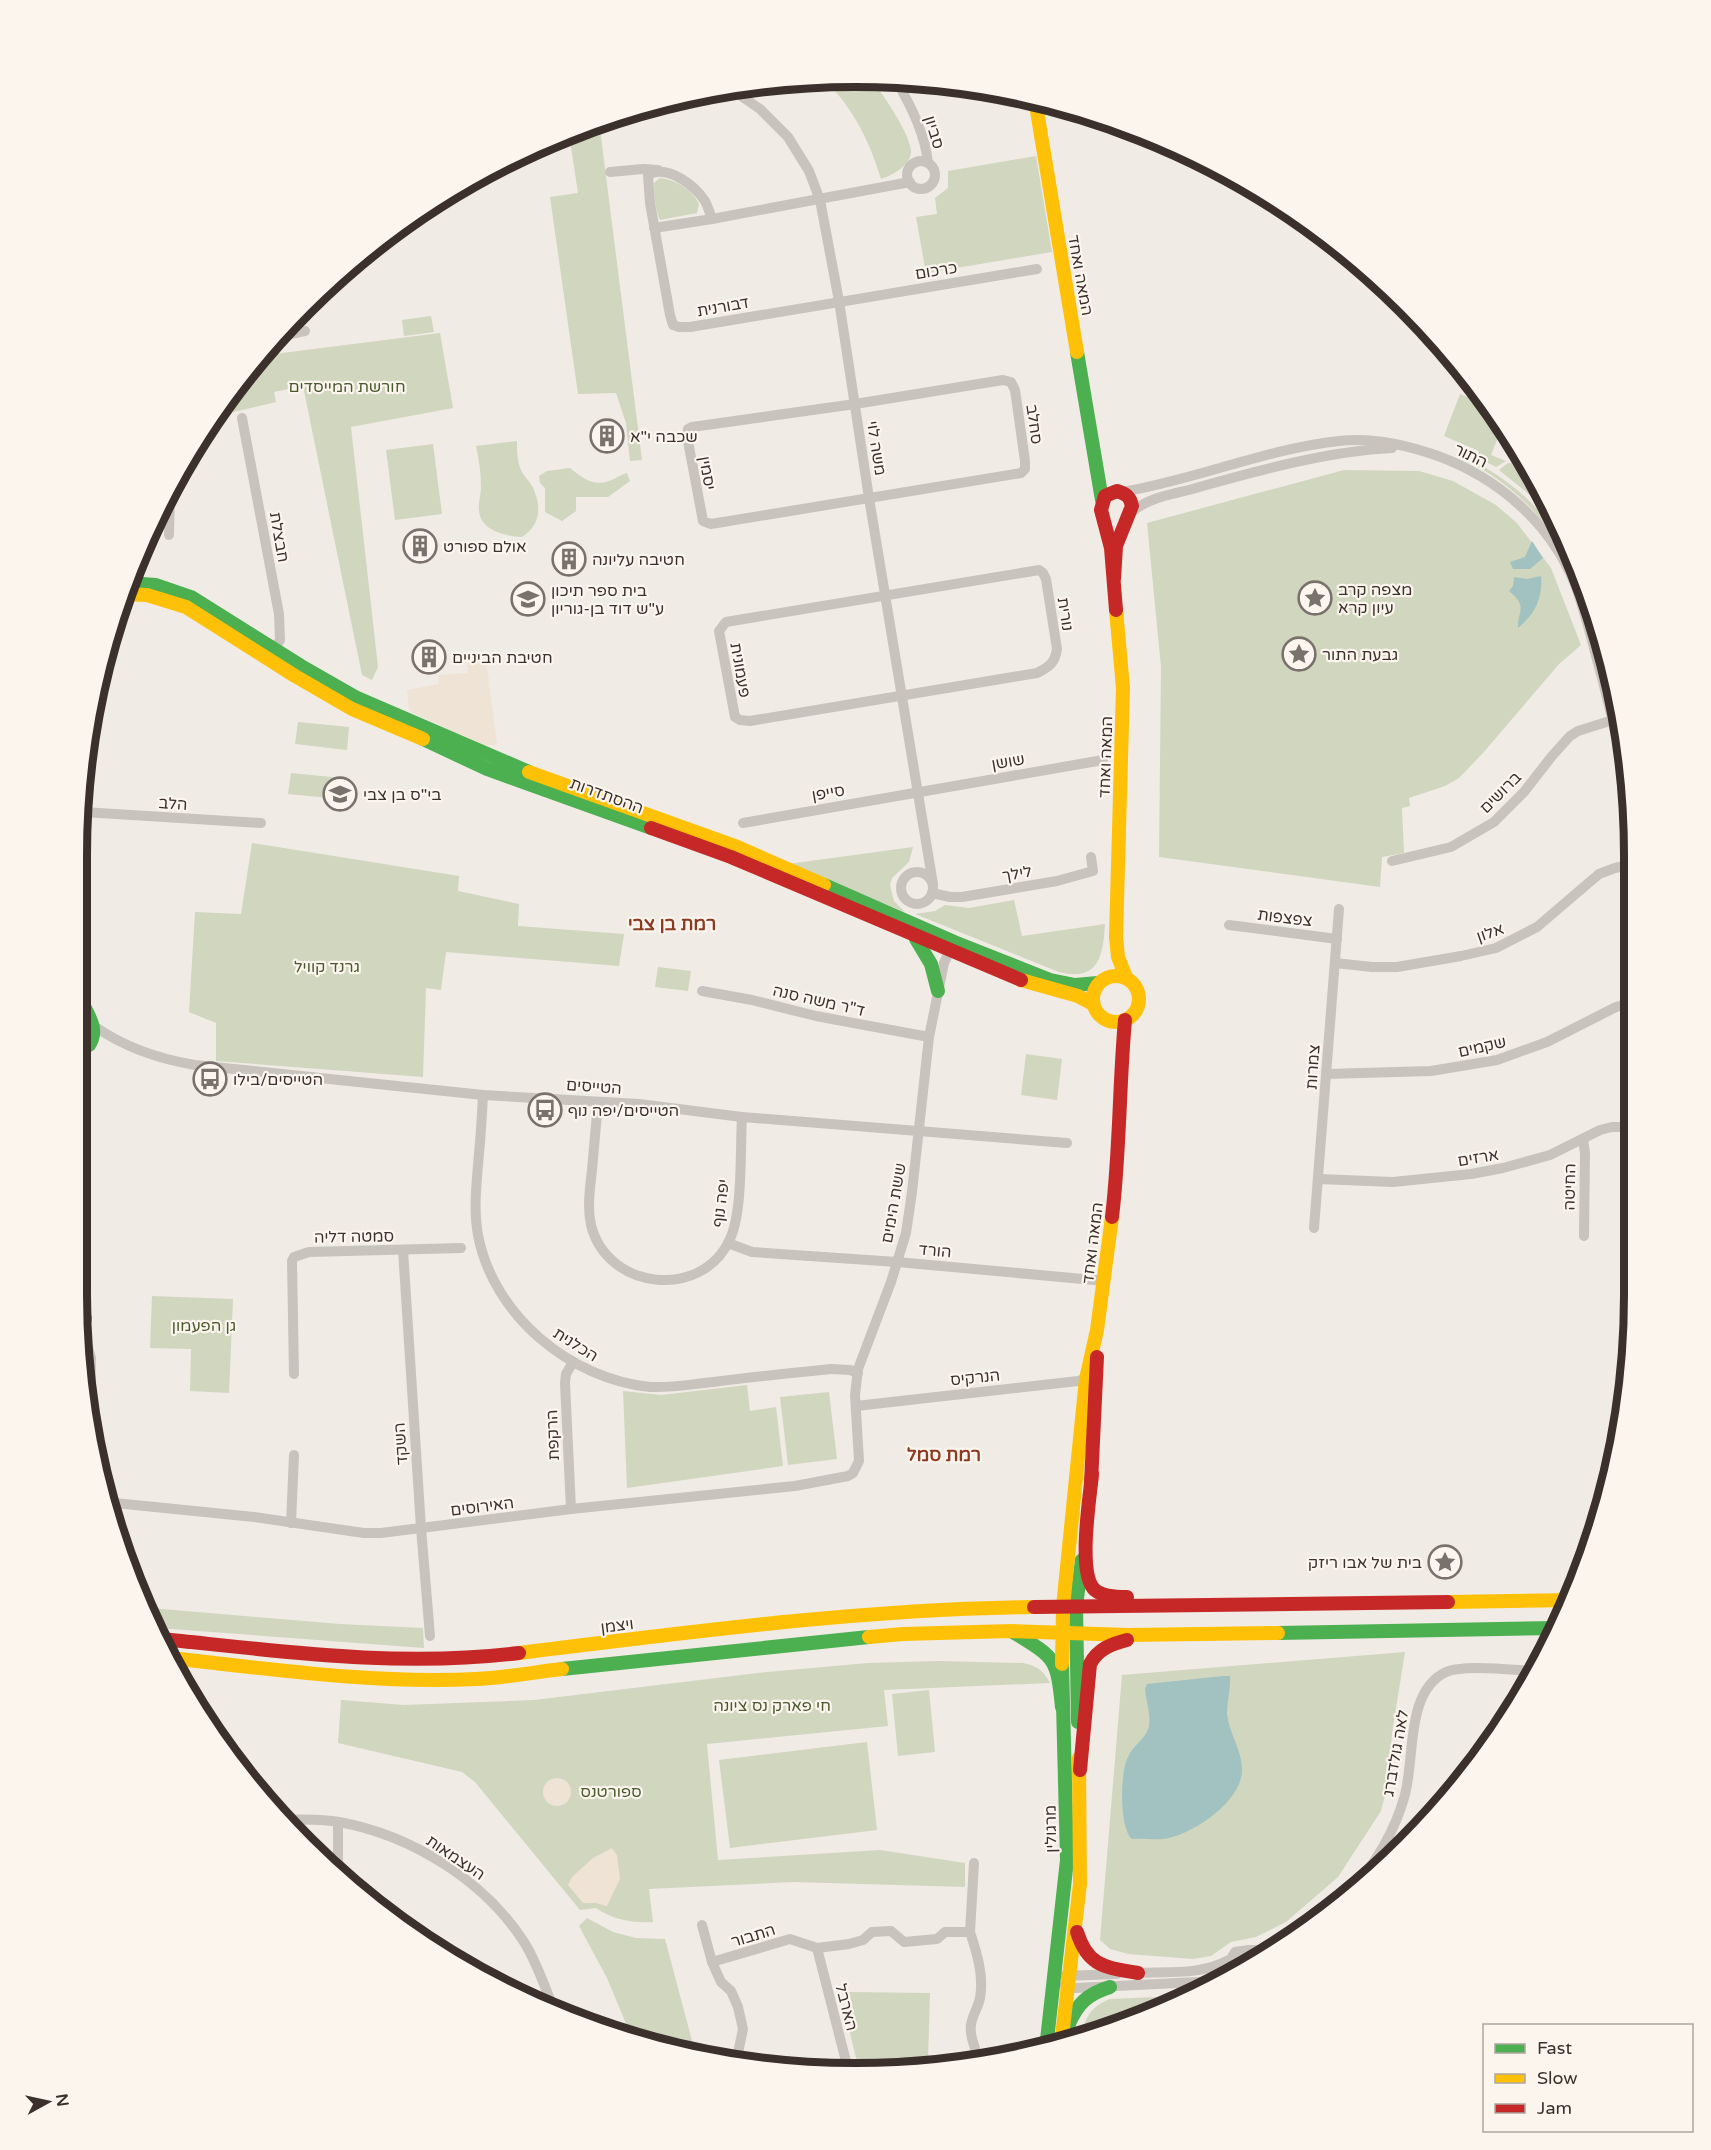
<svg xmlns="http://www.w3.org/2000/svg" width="1711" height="2150" viewBox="0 0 1711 2150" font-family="'Varela Round',Heebo,sans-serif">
	<rect width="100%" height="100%" fill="#f0ebe5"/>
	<!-- green -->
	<g fill="#d1d6bf">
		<path d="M871 79C881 91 913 138 911 153 910 165 892 176 881 179 869 140 854 110 826 81Z"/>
		<polygon points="599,121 642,460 630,461 626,423 616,393 578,394 550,197 578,193 569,134"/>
		<polygon points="1036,156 1052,252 926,273 916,217 937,214 935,198 948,188 948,171"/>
		<path d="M660 178C676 180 692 189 699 204L697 213 660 220C655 210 654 194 654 183Z"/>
		<polygon points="431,316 434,332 404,336 402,320"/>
		<polygon points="440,333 453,408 351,427 378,667 372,680 362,675 303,386 274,392 276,402 216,416 259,356"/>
		<polygon points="1460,394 1477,401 1479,398 1482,399 1502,427 1491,455 1506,461 1496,467 1476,457 1479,451 1444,436"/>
		<path d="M517 441C517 451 517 460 521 470 524 477 531 482 534 490 542 509 539 526 522 537 506 536 480 531 479 510 478 503 481 495 481 487 481 473 479 459 476 446Z"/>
		<polygon points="433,444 442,514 395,520 386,450"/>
		<path d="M1474 461C1521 487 1554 519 1576 568L1574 569C1548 522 1521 491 1473 464Z"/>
		<polygon points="1508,463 1528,463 1546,501 1541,504 1499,470"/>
		<path d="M570 468C581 477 593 487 609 481 615 479 620 475 627 473L630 481 608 497H576V511L562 521 545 512V488L540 483 539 476 547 471Z"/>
		<polygon points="1344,470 1419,471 1453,481 1496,505 1517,523 1551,568 1581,645 1559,664 1483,753 1459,778 1445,786 1409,798 1410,806 1402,808 1404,853 1382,857 1380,887 1159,857 1161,667 1147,523"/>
		<polygon points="298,722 349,727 347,750 295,744"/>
		<polygon points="291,773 332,777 329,798 288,794"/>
		<polygon points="252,843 459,876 458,891 519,904 518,926 624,934 619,966 446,952 441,990 426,988 423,1077 216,1061 216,1023 189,1012 195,912 241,914"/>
		<polygon points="913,847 909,862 892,878 890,885 894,901 905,912 788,864"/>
		<path d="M1014 900 1022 936 1105 924C1103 956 1099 982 1059 972L915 914 935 911 945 905 969 908Z"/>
		<polygon points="658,967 691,971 688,991 655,987"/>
		<polygon points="1026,1054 1062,1059 1057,1100 1021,1095"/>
		<polygon points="152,1296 233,1299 229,1393 190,1391 191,1349 150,1348"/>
		<polygon points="747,1385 750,1411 776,1407 783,1466 627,1488 623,1391 661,1395"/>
		<polygon points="829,1392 837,1459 788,1465 780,1397"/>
		<polygon points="150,1608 340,1624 423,1628 424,1648 158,1628"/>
		<polygon points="1405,1652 1392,1733 1389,1780 1381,1811 1338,1877 1286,1922 1256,1937 1231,1942 1211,1956 1193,1959 1128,1954 1110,1949 1100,1940 1122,1675"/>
		<path d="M938 1661 1023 1663C1037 1666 1043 1670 1050 1683L884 1690 888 1726 707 1744 718 1860 880 1850 965 1863V1887L794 1882 649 1889 653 1922C632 1923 614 1920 596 1908L580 1910 475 1782 462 1772 338 1743 341 1700 404 1705 534 1700 767 1672 868 1663Z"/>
		<polygon points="929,1690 935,1752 898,1756 892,1694"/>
		<polygon points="867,1742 877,1830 730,1848 719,1760"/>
		<polygon points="587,1918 613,1932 636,1938 665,1939 695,2052 654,2047 632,2038 607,1978 579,1926"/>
		<polygon points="849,1992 930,1993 928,2060 857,2062 850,2033 855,2020"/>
		<path d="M1180 1996 1123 2020V2007L1121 2020 1082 2037C1084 2017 1092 2006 1110 1999Z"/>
	</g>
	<!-- plaza -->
	<g fill="#eee3d5">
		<polygon points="486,659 497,745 484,745 409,711 407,690 439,684 438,675 468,673 467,662"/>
		<circle cx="557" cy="1792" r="14"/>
		<polygon points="612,1848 617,1855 620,1879 607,1906 596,1903 583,1903 568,1885 572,1877 593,1858"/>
	</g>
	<!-- water -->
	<g fill="#a1c2c1">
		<polygon points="1532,541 1543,558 1530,569 1513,569 1510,562 1525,557"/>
		<path d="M1541 576C1543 598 1535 614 1518 628 1518 609 1528 607 1509 591L1513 586 1514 577 1527 579Z"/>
		<path d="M1223 1676H1230C1231 1689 1227 1701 1227 1713 1228 1732 1243 1751 1242 1771 1241 1802 1192 1835 1164 1839 1153 1840 1142 1838 1132 1839 1119 1827 1120 1772 1128 1757 1133 1745 1147 1738 1149 1726 1151 1714 1146 1701 1145 1689L1147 1684Z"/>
	</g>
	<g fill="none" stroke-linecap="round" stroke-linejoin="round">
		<!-- street -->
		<g stroke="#c9c3be" stroke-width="10">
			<path d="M895 79C911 105 925 133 928 163"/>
			<polyline points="731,89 760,109 788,137 809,171 820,200 839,301 869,498 933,884"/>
			<circle cx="921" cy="175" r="14"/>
			<polyline points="610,172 643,169 658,170"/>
			<path d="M712 219C710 213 708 207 705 201 695 186 671 167 652 173L648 176 650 203 670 315 673 325 679 327H690L1037 269"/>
			<polyline points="654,228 712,219 910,182"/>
			<polyline points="275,337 305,331"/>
			<polygon points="1003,380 1011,382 1015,390 1025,461 1025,469 1021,473 711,524 703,521 687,436 688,429 692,427 855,404"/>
			<polyline points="242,418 279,614 280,640 272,654"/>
			<path d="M1122 492C1195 480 1265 449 1339 441 1372 437 1407 445 1438 456 1498 478 1549 522 1574 582 1586 613 1593 646 1602 678 1615 727 1625 775 1633 825"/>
			<path d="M1132 512C1148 497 1175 494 1196 488 1257 471 1328 451 1392 448"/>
			<polyline points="169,535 170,490"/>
			<path d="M1039 570 1043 573 1046 579 1057 649C1055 663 1049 667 1037 673L750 721 740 720 735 717 719 631 726 622Z"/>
			<polyline points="83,812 261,823"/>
			<polyline points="743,823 1103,760"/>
			<polyline points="1392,861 1451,847 1494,822 1524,792 1552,756 1570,736 1578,731 1613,720"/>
			<circle cx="917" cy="888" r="16"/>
			<polyline points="932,893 950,897 962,897 1057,881 1093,871 1091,857"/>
			<polyline points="1229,925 1337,939"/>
			<polyline points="1335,963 1372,967 1397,967 1461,956 1496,948 1537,927 1599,874 1615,868 1633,864"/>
			<polyline points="702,991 752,1000 816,1016 929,1037"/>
			<path d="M94 1026C124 1047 159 1059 195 1065L483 1095 639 1104 742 1117 1067 1143"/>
			<polyline points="1327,1074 1431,1071 1497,1060 1547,1042 1616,1007 1633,1002"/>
			<path d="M483 1095C482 1114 481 1134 479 1153 477 1180 473 1208 478 1235 493 1315 570 1379 650 1387 671 1388 693 1384 713 1382 752 1377 791 1373 831 1369L850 1370 858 1373"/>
			<path d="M598 1102C596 1125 594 1148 592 1170 590 1188 587 1207 591 1225 607 1290 702 1301 730 1239 743 1211 740 1150 742 1117"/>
			<polyline points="1583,1139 1585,1153 1584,1236"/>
			<polyline points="1319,1179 1393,1182 1471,1174 1503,1168 1550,1155 1600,1130 1612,1127 1634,1127"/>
			<polyline points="1314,1228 1339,909"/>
			<polyline points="728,1243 752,1252 897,1262 1105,1281"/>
			<polyline points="403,1250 421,1528 430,1636"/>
			<polyline points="83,1330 91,1358 90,1398"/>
			<polyline points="294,1374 292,1261 294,1257 309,1252 461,1248"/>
			<polyline points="856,1406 1078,1381 1091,1377"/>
			<polyline points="105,1502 254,1517 364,1533 381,1533 571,1509 795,1486 848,1476 853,1473 859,1461 855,1395 858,1369 891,1282 906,1233 912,1192 929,1037 944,963 952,946"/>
			<polyline points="571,1509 565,1383 566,1374 573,1362"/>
			<polyline points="291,1523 294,1455"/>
			<path d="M284 1819C302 1820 321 1819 339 1822 411 1835 484 1880 524 1942 536 1961 544 1984 552 2005"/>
			<polyline points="338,1871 338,1822"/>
			<path d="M1350 1894C1373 1866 1394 1834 1404 1798 1416 1760 1404 1692 1446 1672 1463 1664 1513 1670 1533 1671"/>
			<polyline points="702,1925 712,1962 721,1982 731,1991 738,2007 743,2029 738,2053 740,2058"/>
			<polyline points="970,1932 974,1863"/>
			<polyline points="817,1948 849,2073"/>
			<polyline points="1250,1950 1265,1950 1279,1945"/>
			<path d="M712 1962 790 1939 817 1948 849 1944 863 1940 872 1932 891 1931 904 1942 937 1939 945 1932H970C977 1953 984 1976 980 1998 978 2008 972 2016 971 2025 969 2038 976 2046 977 2058"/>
			<path d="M1133 1973C1166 1971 1200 1976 1229 1960"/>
			<polyline points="1231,1975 1228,1964 1235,1952 1249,1950 1260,1959"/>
			<polyline points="1064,1976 1117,1974"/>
			<polyline points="1064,1985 1075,1988 1218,1981"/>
		</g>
		<!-- fast -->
		<g stroke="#4caf50" stroke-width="14">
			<polyline points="1077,352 1102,500"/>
			<polyline points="128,583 156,585 191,597 301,666 357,698 529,772"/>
			<polyline points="423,739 487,769 651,828"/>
			<polyline points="824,885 954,942 1050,980 1075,985 1098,983"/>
			<polyline points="916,939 931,964 938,991"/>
			<path d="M77 1048 89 1045C101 1027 84 1011 78 993"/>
			<polyline points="78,1305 85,1318 81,1332"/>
			<path d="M1013 1632C1055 1658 1057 1657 1062 1707"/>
			<polyline points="1278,1633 1557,1628"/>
			<polyline points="562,1669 869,1637"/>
			<polyline points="1078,1722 1076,1606 1082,1560"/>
			<path d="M1068 2026C1077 2004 1087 1994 1110 1987"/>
			<polyline points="1046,2049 1067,1860 1062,1664"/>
		</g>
		<!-- slow -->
		<g stroke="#ffc107" stroke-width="14">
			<polyline points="1035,99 1077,352"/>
			<polyline points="123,594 147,595 186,607 295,676 352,709 423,739"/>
			<polyline points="1116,610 1123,688 1116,937 1118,957 1126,977"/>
			<polyline points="529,772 735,846 824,885"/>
			<circle cx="1116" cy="999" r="23"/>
			<polyline points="1021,980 1078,996 1093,1004"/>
			<polyline points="1448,1602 1571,1600"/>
			<polyline points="869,1637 903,1634 1011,1631 1128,1635 1278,1633"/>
			<path d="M519 1653C690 1632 862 1609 1034 1607"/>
			<path d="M170 1658C271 1669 374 1684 476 1679 505 1678 534 1672 562 1669"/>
			<polyline points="1062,1664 1063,1607 1086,1379 1097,1330 1112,1217"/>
			<polyline points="1061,2045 1080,1884 1079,1758"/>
		</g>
		<!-- jam -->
		<g stroke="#c62828" stroke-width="14">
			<path d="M1114 579 1116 546 1132 506C1130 496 1126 494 1117 491L1105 496 1101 510 1111 548 1116 610"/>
			<polyline points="78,820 83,808 80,796"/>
			<polyline points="651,828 731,857 1021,980"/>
			<path d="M1112 1217C1120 1151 1119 1086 1125 1020"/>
			<path d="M1092 1474C1090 1497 1077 1575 1095 1590 1103 1597 1117 1597 1127 1597"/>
			<polyline points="1091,1483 1097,1357"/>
			<polyline points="1034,1607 1448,1602"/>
			<path d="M162 1639C280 1651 400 1668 519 1653"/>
			<path d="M1080 1770 1090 1664C1098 1649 1111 1644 1127 1640"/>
			<path d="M1077 1932C1088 1967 1105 1967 1138 1973"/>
		</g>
	</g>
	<!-- icons -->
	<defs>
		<g id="building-ring" transform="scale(1.725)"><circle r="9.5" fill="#fbf5ee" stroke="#7a716c" stroke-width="1.5"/><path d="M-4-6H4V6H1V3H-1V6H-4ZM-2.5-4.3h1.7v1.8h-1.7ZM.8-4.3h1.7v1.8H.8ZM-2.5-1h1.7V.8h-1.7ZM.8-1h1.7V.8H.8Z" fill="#7a716c"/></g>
		<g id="sight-ring" transform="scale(1.725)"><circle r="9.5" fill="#fbf5ee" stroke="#7a716c" stroke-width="1.5"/><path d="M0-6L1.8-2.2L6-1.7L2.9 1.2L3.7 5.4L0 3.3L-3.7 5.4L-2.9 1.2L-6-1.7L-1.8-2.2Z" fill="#7a716c"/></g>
		<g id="school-ring" transform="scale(1.725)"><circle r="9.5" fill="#fbf5ee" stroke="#7a716c" stroke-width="1.5"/><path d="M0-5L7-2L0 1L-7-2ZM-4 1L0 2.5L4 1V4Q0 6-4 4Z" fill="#7a716c"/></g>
		<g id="bus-ring" transform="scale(1.725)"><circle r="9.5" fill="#fbf5ee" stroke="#7a716c" stroke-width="1.5"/><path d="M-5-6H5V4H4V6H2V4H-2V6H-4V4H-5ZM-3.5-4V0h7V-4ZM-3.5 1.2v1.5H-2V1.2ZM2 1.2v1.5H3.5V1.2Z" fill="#7a716c"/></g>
	</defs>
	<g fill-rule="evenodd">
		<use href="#building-ring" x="607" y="436"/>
		<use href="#building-ring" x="420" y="546"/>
		<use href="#building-ring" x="569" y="559"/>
		<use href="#sight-ring" x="1315" y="598"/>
		<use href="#school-ring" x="528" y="599"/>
		<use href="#sight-ring" x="1299" y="654"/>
		<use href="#building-ring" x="429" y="657"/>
		<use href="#school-ring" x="340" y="794"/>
		<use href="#bus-ring" x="210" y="1079"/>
		<use href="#bus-ring" x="545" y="1110"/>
		<use href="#sight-ring" x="1445" y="1562"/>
	</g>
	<g text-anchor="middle" stroke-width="4.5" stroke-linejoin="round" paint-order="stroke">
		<!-- street labels -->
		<g font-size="16" fill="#3b302b" stroke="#fbf5ee">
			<text transform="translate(935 132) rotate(73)" y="6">סביון</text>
			<text transform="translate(936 270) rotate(-9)" y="6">כרכום</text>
			<text transform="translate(1081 275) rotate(80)" y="6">המאה ואחד</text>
			<text transform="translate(723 306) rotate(-10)" y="6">דבורנית</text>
			<text transform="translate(1035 424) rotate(82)" y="6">סחלב</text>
			<text transform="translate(877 448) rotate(81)" y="6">משה לוי</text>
			<text transform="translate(1471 455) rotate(26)" y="6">התור</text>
			<text transform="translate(708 473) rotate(80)" y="6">יסמין</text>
			<text transform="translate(280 537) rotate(80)" y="6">חבצלת</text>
			<text transform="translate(1066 614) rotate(81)" y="6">נורית</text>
			<text transform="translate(741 670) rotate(80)" y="6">פעמונית</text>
			<text transform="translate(1105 757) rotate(-88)" y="6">המאה ואחד</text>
			<text transform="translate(1008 761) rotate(-10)" y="6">שושן</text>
			<text transform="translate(828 792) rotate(-10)" y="6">סייפן</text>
			<text transform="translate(1500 792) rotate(-45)" y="6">ברושים</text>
			<text transform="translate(607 795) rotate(20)" y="6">ההסתדרות</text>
			<text transform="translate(173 803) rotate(4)" y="6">הלב</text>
			<text transform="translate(1017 873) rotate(-10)" y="6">לילך</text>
			<text transform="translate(1285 917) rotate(7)" y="6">צפצפות</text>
			<text transform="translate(1490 932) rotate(-19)" y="6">אלון</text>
			<text transform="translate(819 1000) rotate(13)" y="6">ד"ר משה סנה</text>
			<text transform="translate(1482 1046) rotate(-13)" y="6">שקמים</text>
			<text transform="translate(1312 1067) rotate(-86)" y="6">צמרות</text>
			<text transform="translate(594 1086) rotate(4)" y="6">הטייסים</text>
			<text transform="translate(1478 1157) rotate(-9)" y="6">ארזים</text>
			<text transform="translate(1569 1187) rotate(-89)" y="6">החיטה</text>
			<text transform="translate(720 1203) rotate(-83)" y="6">יפה נוף</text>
			<text transform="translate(893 1203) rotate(-80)" y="6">ששת הימים</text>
			<text transform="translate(354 1236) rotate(-1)" y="6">סמטה דליה</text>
			<text transform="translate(1092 1243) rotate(-83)" y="6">המאה ואחד</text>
			<text transform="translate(935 1250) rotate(5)" y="6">הורד</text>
			<text transform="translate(576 1344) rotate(32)" y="6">הכלנית</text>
			<text transform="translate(975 1377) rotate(-6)" y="6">הנרקיס</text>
			<text transform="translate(552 1435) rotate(-92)" y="6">הרקפת</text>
			<text transform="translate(400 1444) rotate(-94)" y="6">השקד</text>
			<text transform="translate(482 1506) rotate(-7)" y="6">האירוסים</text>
			<text transform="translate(617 1625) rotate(-7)" y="6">ויצמן</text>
			<text transform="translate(1395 1753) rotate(-80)" y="6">לאה גולדברג</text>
			<text transform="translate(1050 1829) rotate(-91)" y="6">מרגולין</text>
			<text transform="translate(456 1857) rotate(34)" y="6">העצמאות</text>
			<text transform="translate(753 1935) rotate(-17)" y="6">התבור</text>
			<text transform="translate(847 2007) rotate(76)" y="6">הארבל</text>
		</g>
		<!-- park labels -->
		<g font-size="16" fill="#4a5a2e" stroke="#fbf5ee">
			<text x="347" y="392">חורשת המייסדים</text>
			<text x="327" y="972">גרנד קוויל</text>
			<text x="204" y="1331">גן הפעמון</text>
			<text x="772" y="1711">חי פארק נס ציונה</text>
			<text x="611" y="1797">ספורטנס</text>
		</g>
		<!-- poi labels -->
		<g font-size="16" fill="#3b302b" stroke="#fbf5ee" text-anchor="start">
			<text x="630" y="442">שכבה י"א</text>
			<text x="443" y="552">אולם ספורט</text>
			<text x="592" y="565">חטיבה עליונה</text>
			<text x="1338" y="595">מצפה קרב<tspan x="1338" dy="18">עיון קרא</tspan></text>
			<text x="551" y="596">בית ספר תיכון<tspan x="551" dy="18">ע"ש דוד בן-גוריון</tspan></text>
			<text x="1322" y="660">גבעת התור</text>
			<text x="452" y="663">חטיבת הביניים</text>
			<text x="363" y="800">בי"ס בן צבי</text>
			<text x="233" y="1085">הטייסים/בילו</text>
			<text x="568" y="1116">הטייסים/יפה נוף</text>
			<text x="1422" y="1568" text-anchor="end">בית של אבו ריזק</text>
		</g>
		<!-- neighbourhood labels -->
		<g font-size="18" font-weight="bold" fill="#8c3b22" stroke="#fbf5ee">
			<text x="672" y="930">רמת בן צבי</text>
			<text x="944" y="1461">רמת סמל</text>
		</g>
	</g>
	<!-- crop -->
	<path d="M0 0H1711V2150H0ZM855 87H856A768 768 0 0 1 1624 855V1295A768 768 0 0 1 856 2063H855A768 768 0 0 1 87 1295V855A768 768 0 0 1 855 87Z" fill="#fbf5ee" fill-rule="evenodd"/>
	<path fill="none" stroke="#3b302b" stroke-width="8" d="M855 87H856A768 768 0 0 1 1624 855V1295A768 768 0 0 1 856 2063H855A768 768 0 0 1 87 1295V855A768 768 0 0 1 855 87Z"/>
	<!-- legend -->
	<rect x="1483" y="2024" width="210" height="108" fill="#fbf5ee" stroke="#aea6a0" stroke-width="1.5"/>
	<rect x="1495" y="2044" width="30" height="9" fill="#4caf50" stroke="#aea6a0" stroke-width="1.5"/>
	<text x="1537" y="2054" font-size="18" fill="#3b302b">Fast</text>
	<rect x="1495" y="2074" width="30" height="9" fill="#ffc107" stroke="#aea6a0" stroke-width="1.5"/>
	<text x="1537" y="2084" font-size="18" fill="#3b302b">Slow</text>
	<rect x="1495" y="2104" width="30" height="9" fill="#c62828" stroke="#aea6a0" stroke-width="1.5"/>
	<text x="1537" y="2114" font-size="18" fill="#3b302b">Jam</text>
	<!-- north arrow -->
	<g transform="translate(48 2102) rotate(82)" stroke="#fbf5ee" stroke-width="4.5" paint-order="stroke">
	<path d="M0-4.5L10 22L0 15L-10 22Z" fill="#3b302b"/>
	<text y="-9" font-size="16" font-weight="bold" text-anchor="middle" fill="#3b302b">N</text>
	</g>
</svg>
